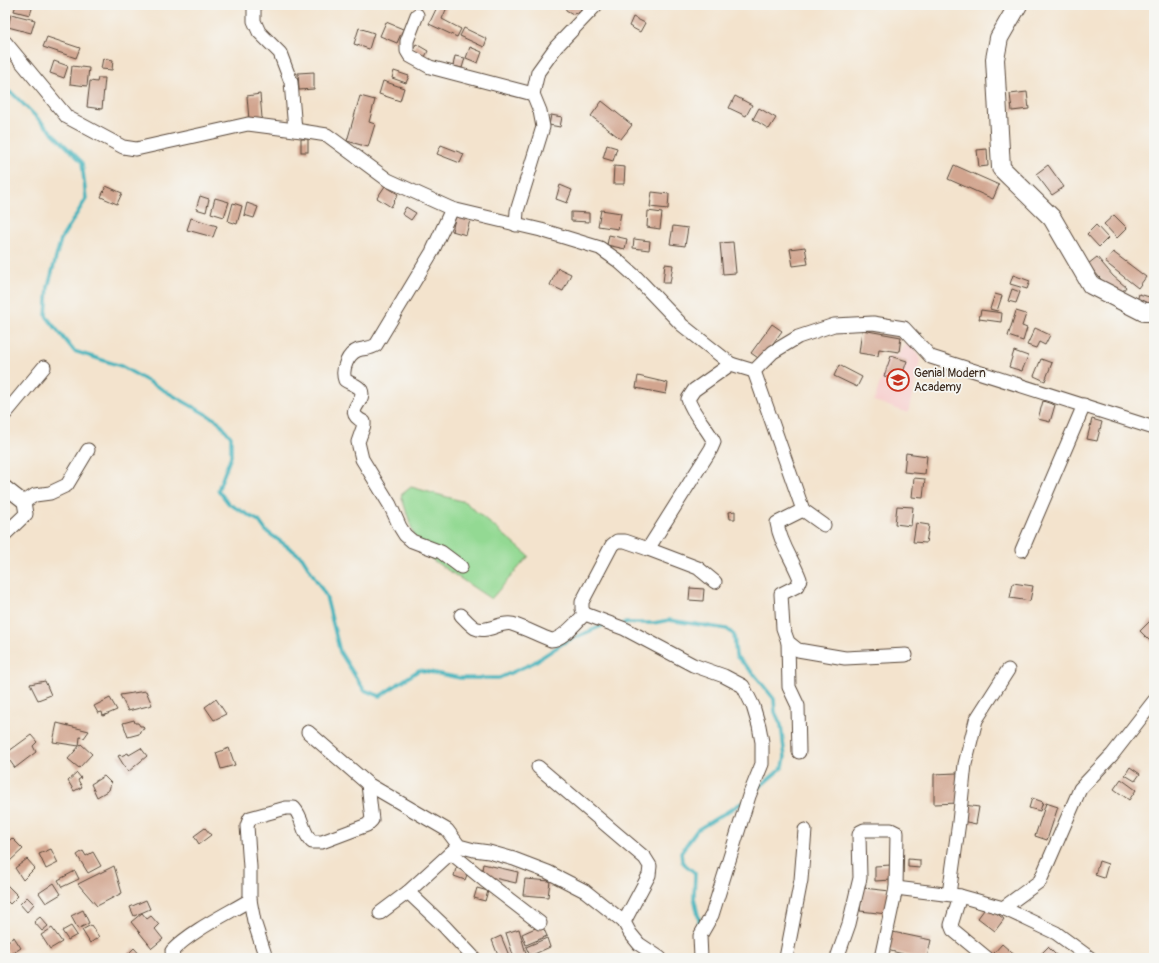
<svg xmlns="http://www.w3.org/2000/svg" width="1159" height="963" viewBox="0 0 1159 963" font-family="Pangolin,sans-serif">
	<rect width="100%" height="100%" fill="#f6f6f2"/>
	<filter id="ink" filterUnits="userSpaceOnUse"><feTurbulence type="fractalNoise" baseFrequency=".025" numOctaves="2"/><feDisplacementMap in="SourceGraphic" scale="8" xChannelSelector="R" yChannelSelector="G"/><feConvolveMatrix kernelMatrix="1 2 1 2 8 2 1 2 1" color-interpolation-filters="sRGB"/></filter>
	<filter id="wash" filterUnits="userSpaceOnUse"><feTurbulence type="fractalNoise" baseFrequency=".012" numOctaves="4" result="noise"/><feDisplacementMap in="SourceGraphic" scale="16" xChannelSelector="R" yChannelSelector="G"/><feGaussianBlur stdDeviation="0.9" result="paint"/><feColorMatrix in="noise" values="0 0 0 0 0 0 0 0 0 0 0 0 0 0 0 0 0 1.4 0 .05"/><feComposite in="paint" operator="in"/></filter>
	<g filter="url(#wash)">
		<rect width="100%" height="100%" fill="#f3e3cd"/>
		<!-- built -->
		<polygon fill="#f7d0cf" points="908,338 914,346 920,360 908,413 874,401 889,355 898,356"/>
		<!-- green -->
		<polygon fill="#93d993" stroke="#678258" points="411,487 465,502 529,556 491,599 419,551 401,495"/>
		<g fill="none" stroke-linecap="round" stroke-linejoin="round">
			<!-- stream -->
			<g stroke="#44b3bc" stroke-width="3.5">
				<polyline points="5,89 14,95 82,162 86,199 61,239 48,287 46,316 74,351 121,366 218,421 231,437 231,456 218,490 229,504 259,521 266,531 302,557 326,596 340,652 364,690 380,696 419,670 460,678 499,678 533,663 565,642 604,625"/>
				<polyline points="624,623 654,623 669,620 727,629 734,635 736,656 755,675 774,699 775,712 781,725 785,757 783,767 756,790"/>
				<polyline points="699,928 699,920 694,897 695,873 682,862 681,852 697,830 743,802"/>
			</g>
		</g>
		<g id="blocks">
			<!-- building -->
			<g fill="#d2a58f">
				<polygon points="16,5 33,5 30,15 14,11"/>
				<polygon points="438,5 448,5 442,19 461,29 457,37 429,24"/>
				<polygon points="565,5 580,5 581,12 573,14 566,10"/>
				<polygon points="11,14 35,20 31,33 8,27"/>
				<polygon points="633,17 645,23 640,32 629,26"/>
				<polygon points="386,22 403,29 397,43 380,36"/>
				<polygon points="359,28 374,33 369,49 354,44"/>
				<polygon points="464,28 487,39 484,47 460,36"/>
				<polygon points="47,37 80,48 76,58 43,47"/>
				<polygon points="416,44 428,51 425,57 413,50"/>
				<polygon points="470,47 482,52 478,63 466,58"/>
				<polygon points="455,56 465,58 462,68 453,66"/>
				<polygon points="103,58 113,60 112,70 101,69"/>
				<polygon points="54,61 68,66 64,78 50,73"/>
				<polygon points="72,66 89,68 87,86 70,84"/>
				<polygon points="394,71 409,76 406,83 392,78"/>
				<polygon points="314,72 314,89 299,90 298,73"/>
				<polygon points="98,78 105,78 102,109 87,107 90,81 97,82"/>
				<polygon points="383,81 404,88 400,101 379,94"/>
				<polygon points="1027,92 1029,109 1012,111 1010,94"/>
				<polygon points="260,94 262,118 249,120 247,96"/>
				<polygon points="360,96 375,100 369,122 375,124 368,147 347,141"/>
				<polygon points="735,96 752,105 746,116 729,108"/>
				<polygon points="602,101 632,125 621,139 591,116"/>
				<polygon points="759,108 776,118 769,129 753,119"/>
				<polygon points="551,115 562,117 560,127 549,125"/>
				<rect x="301" y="139" width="7" height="13"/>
				<polygon points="441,145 464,154 460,163 437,154"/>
				<polygon points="607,145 617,148 613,161 603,158"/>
				<polygon points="987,149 988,166 979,167 977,150"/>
				<polygon points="954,165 999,185 993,199 948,179"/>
				<polygon points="1048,165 1064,187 1052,195 1036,174"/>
				<polygon points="614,166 625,167 624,184 613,184"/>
				<polygon points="560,185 572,190 567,203 556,199"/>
				<polygon points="106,186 122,193 117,204 101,197"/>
				<polygon points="385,186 398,194 391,207 377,198"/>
				<polygon points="652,192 669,194 668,209 650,207"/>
				<polygon points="200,196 209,199 206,212 196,209"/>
				<polygon points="215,198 229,202 224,217 211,213"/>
				<polygon points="233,203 242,206 237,224 228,221"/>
				<polygon points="247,203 258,207 254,218 244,215"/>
				<polygon points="406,207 416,213 411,220 402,214"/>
				<polygon points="601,210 621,213 618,229 598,226"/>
				<polygon points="648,211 662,213 660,229 647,227"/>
				<polygon points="571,212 589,213 589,222 571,221"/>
				<polygon points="456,215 470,220 466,235 452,231"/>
				<polygon points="1114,215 1127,228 1117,238 1104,224"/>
				<polygon points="191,218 217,226 213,237 187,230"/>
				<polygon points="1096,225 1108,238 1099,247 1087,234"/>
				<polygon points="673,226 688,228 685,246 670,244"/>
				<polygon points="609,235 627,239 625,249 607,245"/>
				<polygon points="634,239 650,241 649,250 633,248"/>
				<polygon points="733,242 736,273 723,274 720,243"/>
				<polygon points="805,247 808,264 793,266 790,249"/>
				<polygon points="1113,252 1146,277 1138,288 1105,262"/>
				<polygon points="1097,257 1113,276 1126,287 1119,296 1105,284 1088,264"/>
				<polygon points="665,264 673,265 670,283 663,283"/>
				<polygon points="558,268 571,274 563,291 550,285"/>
				<polygon points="1013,275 1030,281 1027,289 1010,284"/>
				<polygon points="1012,289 1020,292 1016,303 1008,301"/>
				<polygon points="995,294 1002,296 997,311 990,309"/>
				<polygon points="1139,294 1153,298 1150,309 1136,305"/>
				<polygon points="981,310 1002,313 1001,322 979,319"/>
				<polygon points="1016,311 1026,314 1022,326 1027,328 1023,341 1008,336"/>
				<polygon points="772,324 782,331 761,360 751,353"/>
				<polygon points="1035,328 1050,335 1045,345 1039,342 1036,348 1027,345"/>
				<polygon points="862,330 901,337 899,352 879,349 878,356 859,353"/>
				<polygon points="1014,351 1028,356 1022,371 1009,367"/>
				<polygon points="891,356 907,361 900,381 884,376"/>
				<polygon points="1041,359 1052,363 1045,381 1034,376"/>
				<polygon points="839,365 862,377 857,387 834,376"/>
				<polygon points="638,376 668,383 666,394 636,388"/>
				<polygon points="1043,401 1055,405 1050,422 1038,419"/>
				<polygon points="1092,419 1102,422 1097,441 1087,439"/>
				<polygon points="906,453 927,456 925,474 904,472"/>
				<polygon points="914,478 925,479 923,498 912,497"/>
				<polygon points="897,506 913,507 911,526 895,524"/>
				<polygon points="735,511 735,519 730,519 729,512"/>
				<polygon points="916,523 929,525 926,543 913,542"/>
				<polygon points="1013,583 1033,586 1030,601 1010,598"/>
				<polygon points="690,588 704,589 703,601 689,600"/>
				<polygon points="1151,620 1154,623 1154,645 1140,631"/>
				<polygon points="45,681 51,695 38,700 30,684"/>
				<polygon points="146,691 152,705 128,711 120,695"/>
				<polygon points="110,698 117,710 103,716 102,712 98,713 94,706"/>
				<polygon points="216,699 226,714 214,720 205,707"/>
				<polygon points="134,720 135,723 138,723 140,726 143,726 144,729 140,731 139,734 128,737 123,723"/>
				<polygon points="57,723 89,731 84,738 80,737 79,746 53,742"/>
				<polygon points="31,735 37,742 33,746 36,752 15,768 5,754"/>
				<polygon points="81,744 92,754 79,768 68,759"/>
				<polygon points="141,748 147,756 128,772 118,756 120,755 121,756 128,753 129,755"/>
				<polygon points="229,748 235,765 221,769 216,753"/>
				<polygon points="1130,767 1140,774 1135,781 1125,775"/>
				<polygon points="77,773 81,778 78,780 82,787 74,791 68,781"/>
				<polygon points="957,773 958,803 934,804 934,774"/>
				<polygon points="104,776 111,783 109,790 97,797 91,784"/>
				<polygon points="1121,779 1136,790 1129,800 1114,789"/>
				<polygon points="1032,798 1043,802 1040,811 1029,808"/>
				<polygon points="1046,803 1058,807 1047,840 1035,836"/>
				<polygon points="964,805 979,807 976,824 962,821"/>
				<polygon points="205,828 211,835 199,844 194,836"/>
				<polygon points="12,838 23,849 10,861 5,857 5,844"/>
				<polygon points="51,849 58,863 46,869 39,854"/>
				<polygon points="83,851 86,856 93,852 101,866 88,873 77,855"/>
				<polygon points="27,859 35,868 23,880 15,868"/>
				<polygon points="908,859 920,860 920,868 908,867"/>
				<polygon points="1099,861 1108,864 1104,878 1095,875"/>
				<polygon points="483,864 518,872 516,883 481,875"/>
				<polygon points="891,865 892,880 875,881 875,866"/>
				<polygon points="114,866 122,893 97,906 78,884"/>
				<polygon points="456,868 468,872 465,880 454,876"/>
				<polygon points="75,871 79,879 62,887 58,880"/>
				<polygon points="525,879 550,881 548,897 523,895"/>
				<polygon points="5,883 18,896 10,904 5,899"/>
				<polygon points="54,883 61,894 46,903 39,893"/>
				<polygon points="477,888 488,891 485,901 474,898"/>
				<polygon points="863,888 890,891 887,914 860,911"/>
				<polygon points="27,897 34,904 27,912 20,904"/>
				<polygon points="146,900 150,909 134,916 130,907"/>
				<polygon points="987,906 1004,919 995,931 978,918"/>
				<polygon points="83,910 89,923 78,929 71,916"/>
				<polygon points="142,913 147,919 151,916 159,925 155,929 163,939 152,948 131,922"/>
				<polygon points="40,917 48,926 42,931 34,922"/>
				<polygon points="91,925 99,937 90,943 82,930"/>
				<polygon points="542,925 547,936 526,945 522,934"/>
				<polygon points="71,926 77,935 68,940 62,931"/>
				<polygon points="52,928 62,942 50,949 41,935"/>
				<polygon points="519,929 527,957 514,958 506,933"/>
				<polygon points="888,931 931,940 927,958 919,958 883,949"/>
				<polygon points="501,936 510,958 499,958 492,940"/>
				<polygon points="14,937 21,948 10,955 5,948 5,943"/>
				<polygon points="547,938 550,947 530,956 526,947"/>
				<polygon points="1002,944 1018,958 999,958 994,953"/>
				<polygon points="1048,947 1059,958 1037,958"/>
				<polygon points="134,948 143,958 124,958"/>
			</g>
		</g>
	</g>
	<g filter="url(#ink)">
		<use href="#blocks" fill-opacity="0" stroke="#574638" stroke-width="1"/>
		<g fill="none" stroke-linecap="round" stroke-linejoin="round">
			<!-- street casing -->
			<g stroke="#574638" stroke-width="15">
				<g id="street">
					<polyline points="254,5 254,21 259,32 280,53 291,82 295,130"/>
					<polyline points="417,15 407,41 407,51 410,56 430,67 533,94"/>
					<polyline points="5,42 67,117 123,147 136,149 248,124 295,130 327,135 388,180 452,209 541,230 600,248 617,260 636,277 682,325 731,364 754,371 773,352 798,337 834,325 873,323 904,328 931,357 1154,428"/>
					<path d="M452 209 432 252 376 345C370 349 365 348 358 350 348 354 341 369 345 380 349 383 358 385 361 390 367 402 341 411 364 422V425L358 442 362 459 390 505 400 527 405 535 412 541 441 552 461 567"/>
					<polyline points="516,225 517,211 543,127 540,111 533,94 538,72 556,47 596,5"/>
					<polyline points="754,371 803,510 824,525"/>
					<polyline points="5,414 44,367"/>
					<polyline points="5,487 24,502 26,514 5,534"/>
					<polyline points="24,502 35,495 50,493 67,485 88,450"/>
					<path d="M803 510 777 523C780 543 793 560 800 579L797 586 781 594 783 628 788 642 798 650 845 658 906 655"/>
					<polyline points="648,549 698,568 715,582"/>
					<polyline points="1022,550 1084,405"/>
					<path d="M461 615C465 619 470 625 475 628 487 634 500 621 512 624 525 628 538 635 551 640 563 640 576 622 585 614"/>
					<polyline points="788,642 789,687 798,706 799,752"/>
					<polyline points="308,732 368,784 447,830 459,846 474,850 489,852 514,859 548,872 585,891 624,922 630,933 639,944 660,958"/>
					<polyline points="538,767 645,858 650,866 649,875 624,922"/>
					<polyline points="451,853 484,880 540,923"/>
					<polyline points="408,892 444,926 474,958"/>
					<polyline points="949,894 959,822 965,764 976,720 1008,670"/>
					<polyline points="960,896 951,925 953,930 987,958"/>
					<polyline points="1003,908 1040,881 1080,789 1112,755 1154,701"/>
					<polyline points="380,913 408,892 456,848"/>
					<path d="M173 958 172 951C191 931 225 915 250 900"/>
					<path d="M266 958 254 921 250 900V867L247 826 250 818 286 808H294C304 819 301 831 312 842H322L367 825 372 820 368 784"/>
					<path d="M701 958 700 936 712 915 749 796 762 764V742L759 726 753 706 743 686 724 676 693 665 625 629 585 614 582 609V602L612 545 617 541H625L648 549 711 449 714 442C706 426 693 415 688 399L694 390 731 364"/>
					<polyline points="786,958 801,880 805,830"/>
					<polyline points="837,958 849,924 860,878 859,835 860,832 864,830 891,830 897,833 896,888"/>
					<polyline points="881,958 896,888 960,896 1003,908 1056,933 1090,958"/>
				</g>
			</g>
			<!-- secondary casing -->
			<g stroke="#574638" stroke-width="20">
				<polyline id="secondary" points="1018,5 999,38 995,59 1001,168 1052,218 1091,285 1144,312 1154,312"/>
			</g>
			<!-- street -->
			<use href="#street" stroke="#fff" stroke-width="13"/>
			<!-- secondary -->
			<use href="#secondary" stroke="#fff" stroke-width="18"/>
		</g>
	</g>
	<!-- icons -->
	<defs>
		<g id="school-ring" transform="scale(1.15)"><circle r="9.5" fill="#f6f6f2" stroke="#c8321e" stroke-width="1.5"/><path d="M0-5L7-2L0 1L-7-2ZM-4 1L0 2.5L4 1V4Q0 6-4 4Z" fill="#c8321e"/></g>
	</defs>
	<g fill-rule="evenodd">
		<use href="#school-ring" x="898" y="380"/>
	</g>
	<g text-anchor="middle" stroke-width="3.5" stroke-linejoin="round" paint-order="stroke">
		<!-- poi labels -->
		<g font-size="12" fill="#3b2a1e" stroke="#f6f6f2" text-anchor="start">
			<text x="914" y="377">Genial Modern<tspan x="914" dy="14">Academy</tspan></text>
		</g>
	</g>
	<!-- margin -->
	<rect width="1159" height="963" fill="none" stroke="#f6f6f2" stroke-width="20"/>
</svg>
